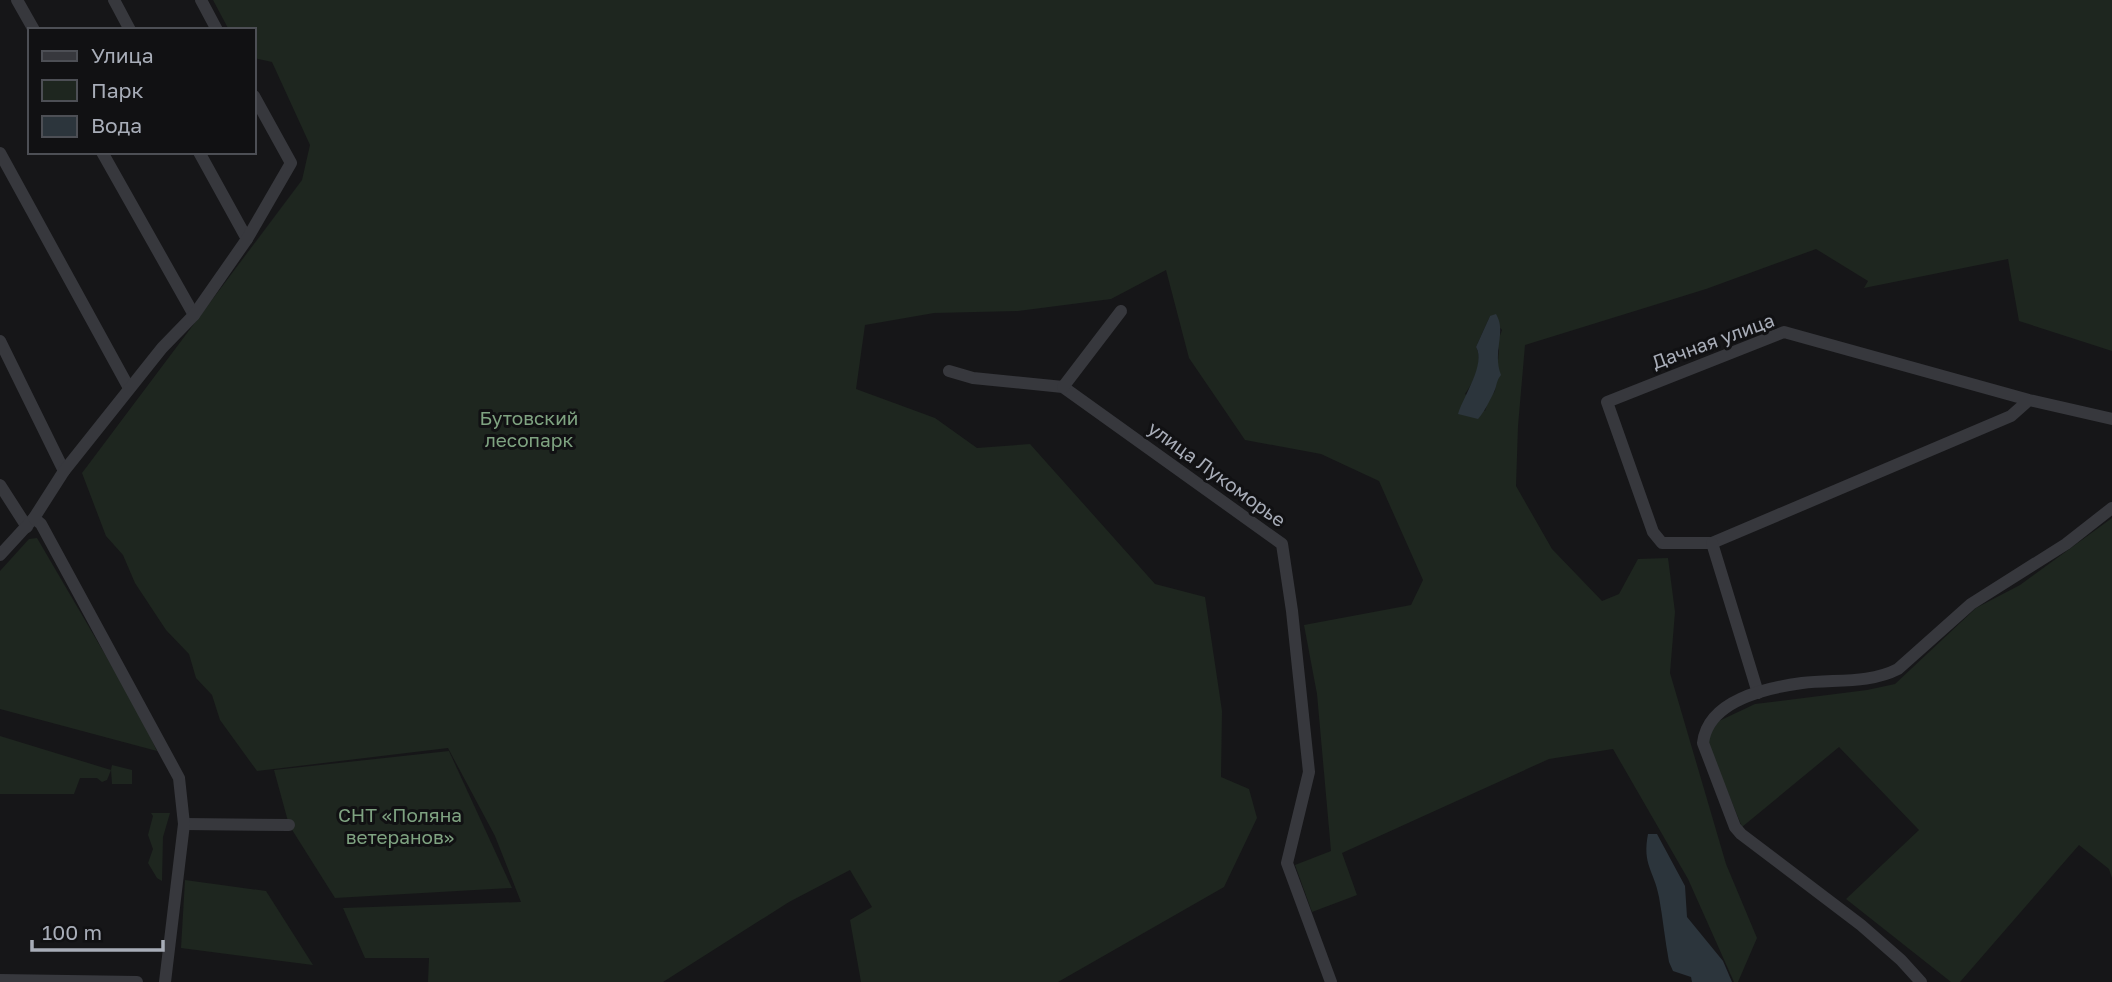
<svg xmlns="http://www.w3.org/2000/svg" width="2112" height="982" viewBox="0 0 2112 982" font-family="'Golos Text',sans-serif">
	<rect width="100%" height="100%" fill="#161618"/>
	<!-- green -->
	<g fill="#1e261f" fill-rule="evenodd">
		<path d="M213 0H2112V351L2019 321 2008 259 1864 288 1868 281 1816 249 1706 289 1525 345 1518 426 1516 486 1552 549 1602 601 1619 594 1638 559 1668 558 1675 612 1670 673 1726 864 1757 938 1738 982H1734L1688 879 1613 749 1549 759 1342 853 1357 895 1312 912 1295 865 1331 851 1317 694 1304 625 1411 605 1423 580 1379 481 1321 454 1245 440 1189 358 1166 270 1111 299 1018 311 934 313 865 325 856 389 935 418 977 448 1030 444 1155 584 1205 597 1222 711 1221 777 1249 789 1257 818 1224 887 1058 982H861L850 920 872 907 850 870 789 902 663 982H428L429 958H365L343 908 521 902 495 836 448 748 257 771 220 720 212 695 196 678 189 654 166 630 135 583 123 555 106 536 82 473 302 180 310 145 272 62 254 58V30H229ZM1490 316 1502 330 1497 344 1499 350 1495 391 1489 399 1485 411 1465 394C1474 381 1484 362 1476 347Z"/>
		<polygon points="2112,518 2112,878 2109,869 2079,845 1960,982 1951,982 1846,899 1919,830 1839,747 1742,827 1709,746 1708,736 1719,721 1755,704 1867,690 1895,684 1976,608 2020,585"/>
		<polygon points="37,538 134,704 157,751 0,709 0,571 29,539"/>
		<polygon points="0,736 111,770 112,765 132,770 132,784 112,784 111,770 107,780 102,782 97,778 80,778 74,794 0,794"/>
		<polygon points="449,751 512,888 335,898 289,825 274,770"/>
		<polygon points="151,813 170,813 163,837 162,881 157,878 148,863 153,849 148,835 153,816"/>
		<polygon points="185,880 266,891 313,965 181,948"/>
	</g>
	<!-- water -->
	<g fill="#2c353c">
		<path d="M1496 314C1507 332 1492 351 1501 375 1496 381 1497 386 1494 392 1489 402 1485 411 1478 419L1458 414C1464 395 1486 364 1476 347L1490 316Z"/>
		<path d="M1648 834H1657L1685 886 1687 917 1723 961 1732 982H1692L1691 977 1673 971 1669 962C1665 941 1663 919 1659 897 1654 870 1642 865 1648 834Z"/>
	</g>
	<g fill="none" stroke-linecap="round" stroke-linejoin="round">
		<!-- minor -->
		<g stroke="#37383d" stroke-width="12">
			<polyline points="17,0 34,30"/>
			<polyline points="114,0 130,30"/>
			<polyline points="201,0 217,30"/>
			<polyline points="102,152 194,315"/>
			<polyline points="199,152 247,239"/>
			<polyline points="0,153 129,388"/>
			<polyline points="0,341 64,471"/>
			<polyline points="949,371 973,378 1063,387 1282,544 1292,611 1309,772 1287,863 1331,982"/>
			<polyline points="1063,387 1121,311"/>
			<polyline points="2029,400 2011,416 1712,543 1662,543 1653,532 1607,402 1784,332 2029,400 2112,419"/>
			<polyline points="0,485 27,527"/>
			<polyline points="1712,543 1758,693"/>
			<polyline points="0,555 34,518"/>
			<polyline points="184,824 289,825"/>
			<polyline points="0,980 137,982"/>
			<polyline points="165,982 184,824 179,778 41,524 34,518 64,471 162,348 194,315 247,239 291,163 254,96"/>
			<path d="M1921 982 1901 960 1861 925 1741 834 1735 827 1703 743C1708 700 1766 688 1802 683 1834 679 1869 684 1898 669L1971 604 2066 544 2112 508"/>
		</g>
	</g>
	<g text-anchor="middle" stroke-width="6" stroke-linejoin="round" paint-order="stroke">
		<!-- street labels -->
		<g font-size="19" fill="#a8adb8" stroke="#111113">
			<text transform="translate(1713 341) rotate(-20)" y="7">Дачная улица</text>
			<text transform="translate(1217 474) rotate(36)" y="7">улица Лукоморье</text>
		</g>
		<!-- park labels -->
		<g font-size="19" fill="#7fa381" stroke="#111113">
			<text x="529" y="425">Бутовский<tspan x="529" dy="22">лесопарк</tspan></text>
			<text x="400" y="822">СНТ «Поляна<tspan x="400" dy="22">ветеранов»</tspan></text>
		</g>
	</g>
	<!-- legend -->
	<rect x="28" y="28" width="228" height="126" fill="#111113" stroke="#4d4f55" stroke-width="2"/>
	<rect x="42" y="51" width="35" height="10" fill="#37383d" stroke="#4d4f55" stroke-width="2"/>
	<text x="91" y="63" font-size="21" fill="#a8adb8">Улица</text>
	<rect x="42" y="80" width="35" height="21" fill="#1e261f" stroke="#4d4f55" stroke-width="2"/>
	<text x="91" y="98" font-size="21" fill="#a8adb8">Парк</text>
	<rect x="42" y="116" width="35" height="21" fill="#2c353c" stroke="#4d4f55" stroke-width="2"/>
	<text x="91" y="133" font-size="21" fill="#a8adb8">Вода</text>
	<!-- scale -->
	<path d="M32 940v10h131v-10" fill="none" stroke="#a8adb8" stroke-width="3.5"/>
	<text x="42" y="940" font-size="21" fill="#a8adb8" stroke="#111113" stroke-width="5" paint-order="stroke">100 m</text>
</svg>
